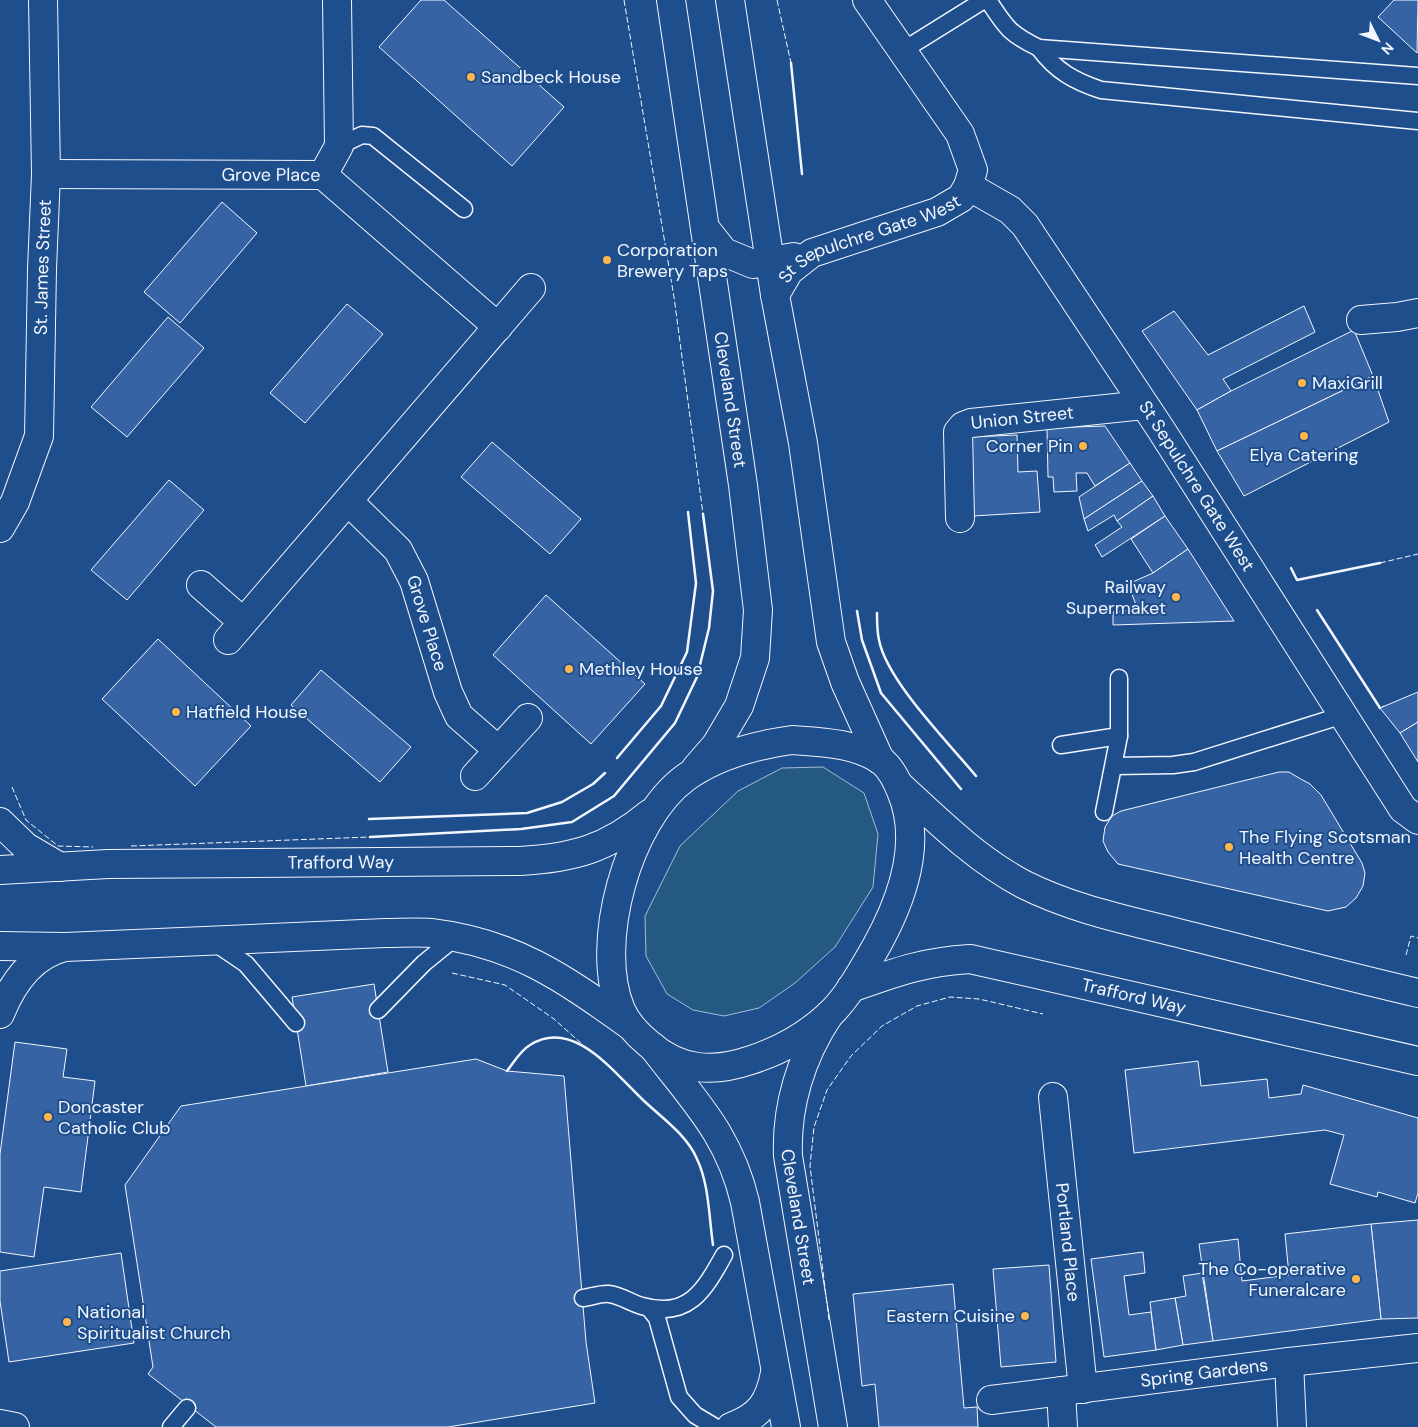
<svg xmlns="http://www.w3.org/2000/svg" width="1418" height="1427" viewBox="0 0 1418 1427" font-family="'DM Sans',sans-serif">
	<rect width="100%" height="100%" fill="#1f4e8c"/>
	<!-- green -->
	<polygon fill="#245a82" stroke="#a8bbd7" points="823,767 864,793 878,834 873,887 835,947 795,983 759,1008 724,1016 693,1010 667,994 646,956 645,916 680,846 738,791 782,768"/>
	<!-- building -->
	<g fill="#3563a3" stroke="#f2f6ff">
		<polygon points="421,0 444,0 564,107 512,166 379,47"/>
		<polygon points="1394,0 1418,0 1417,53 1378,17"/>
		<polygon points="222,202 257,233 180,323 144,292"/>
		<polygon points="347,304 383,334 305,423 270,393"/>
		<polygon points="1304,306 1315,332 1223,379 1231,391 1197,410 1142,331 1174,311 1208,355"/>
		<polygon points="168,317 204,348 127,437 91,407"/>
		<polygon points="1354,330 1373,376 1217,451 1197,410 1231,391"/>
		<polygon points="1373,376 1389,422 1244,496 1217,451"/>
		<polygon points="1105,426 1130,463 1095,486 1087,473 1076,473 1077,491 1054,492 1053,477 1048,477 1047,428"/>
		<polygon points="1017,435 1018,472 1037,471 1040,512 973,516 969,437"/>
		<polygon points="492,442 581,519 550,554 461,477"/>
		<polygon points="1130,463 1142,481 1084,519 1079,497"/>
		<polygon points="169,480 204,510 127,600 91,570"/>
		<polygon points="1142,481 1153,496 1117,521 1114,515 1088,531 1084,519"/>
		<polygon points="1153,496 1165,516 1102,557 1095,545 1122,527 1117,521"/>
		<polygon points="1165,516 1188,549 1153,573 1131,539"/>
		<polygon points="1188,549 1234,621 1113,625 1113,612 1138,610 1128,584 1153,573"/>
		<polygon points="546,595 645,684 591,744 493,655"/>
		<polygon points="158,639 251,726 195,786 102,699"/>
		<polygon points="321,670 411,747 380,782 291,705"/>
		<polygon points="1418,692 1418,722 1400,733 1380,708"/>
		<polygon points="1418,722 1418,762 1400,733"/>
		<polygon points="1279,772 1289,772 1299,778 1310,784 1321,795 1362,863 1365,873 1363,886 1356,898 1346,907 1328,911 1118,864 1108,852 1103,841 1105,827 1112,816 1121,811"/>
		<polygon points="374,984 388,1072 306,1086 292,997"/>
		<polygon points="15,1042 67,1049 63,1077 95,1081 81,1192 44,1187 34,1257 0,1252 0,1154"/>
		<polygon points="476,1059 507,1071 564,1076 586,1342 595,1403 448,1427 216,1427 148,1374 153,1367 125,1185 181,1106"/>
		<polygon points="1198,1061 1201,1086 1267,1079 1269,1098 1301,1094 1303,1085 1418,1118 1418,1193 1415,1203 1378,1192 1377,1197 1330,1184 1344,1135 1325,1130 1134,1153 1125,1070"/>
		<polygon points="1418,1220 1418,1318 1381,1319 1371,1224"/>
		<polygon points="1371,1224 1381,1319 1213,1341 1199,1244 1238,1239 1242,1281 1289,1275 1285,1234"/>
		<polygon points="1143,1252 1145,1273 1124,1276 1129,1315 1151,1312 1156,1350 1104,1357 1091,1259"/>
		<polygon points="121,1253 134,1343 9,1362 0,1301 0,1271"/>
		<polygon points="1049,1265 1056,1362 1001,1367 993,1269"/>
		<polygon points="1202,1273 1213,1341 1183,1345 1175,1298 1186,1296 1183,1276"/>
		<polygon points="953,1284 964,1408 977,1407 978,1427 879,1427 875,1384 862,1386 853,1294"/>
		<polygon points="1175,1298 1183,1345 1156,1350 1150,1302"/>
	</g>
	<g fill="none" stroke-linecap="round" stroke-linejoin="round">
		<!-- lane casing -->
		<g stroke="#f2f6ff" stroke-width="19">
			<g id="lane">
				<path d="M988 0C1005 26 1009 34 1039 48L1418 76"/>
				<path d="M1039 48C1056 71 1074 81 1101 90L1418 121"/>
				<polyline points="902,51 984,0"/>
				<polyline points="339,146 362,135 373,136 464,209"/>
				<polyline points="1061,745 1119,736"/>
				<polyline points="1115,766 1173,765 1194,762 1343,715"/>
				<polyline points="1104,812 1119,736 1119,678"/>
				<polyline points="212,941 246,964 296,1023"/>
				<polyline points="378,1010 424,963 456,937"/>
				<path d="M583 1298C591 1297 601 1293 609 1294 620 1295 631 1303 642 1306 688 1319 704 1291 724 1255"/>
				<polyline points="649,1308 657,1318 679,1397 695,1415 715,1427"/>
				<polyline points="171,1427 187,1408"/>
			</g>
		</g>
		<!-- street casing -->
		<g stroke="#f2f6ff" stroke-width="30">
			<g id="street">
				<path id="s1" d="M46 174 323 175 498 327"/>
				<polyline points="323,175 339,146 337,0"/>
				<polyline points="1361,320 1397,317 1418,313"/>
				<path id="s2" d="M348 501 398 550 414 581 448 692 459 716 498 750"/>
				<path id="s3" d="M960 518 958 432 963 426 971 423 1144 405"/>
				<path id="s4" d="M0 528 15 502 39 436 42 269 46 174 43 0"/>
				<polyline points="201,585 243,622"/>
				<polyline points="228,640 531,288"/>
				<polyline points="475,776 528,718"/>
				<polyline points="0,822 26,847 60,867"/>
				<path d="M0 1014C12 984 32 955 65 947"/>
				<path id="s5" d="M829 1015C801 1057 786 1106 788 1156L833 1427"/>
				<path d="M653 1047C694 1101 729 1134 745 1202L786 1427"/>
				<path id="s6" d="M1053 1097 1083 1389"/>
				<polyline points="1289,1362 1292,1427"/>
				<polyline points="1061,1391 1063,1427"/>
				<path id="s7" d="M991 1400 1289 1362 1418 1348"/>
				<polyline points="0,1424 15,1427"/>
				<path d="M731 1427C760 1416 769 1403 775 1373"/>
			</g>
		</g>
		<!-- secondary casing -->
		<g stroke="#f2f6ff" stroke-width="30">
			<g id="secondary">
				<path id="s8" d="M968 186 1010 210 1025 225 1160 428 1403 809 1418 820"/>
				<polyline points="705,228 724,252 753,264 794,257"/>
				<path id="s9" d="M775 295 789 271 812 253 937 212 961 198 968 186 973 170 960 134 867 0"/>
			</g>
		</g>
		<!-- highway casing -->
		<g stroke="#f2f6ff" stroke-width="30">
			<g id="highway">
				<path id="s10" d="M671 0 743 485 758 610 755 658 739 706 716 745 696 768"/>
				<polyline points="730,0 775,295 803,443 831,642 845,682 880,760"/>
				<path d="M792 740C821 742 858 743 883 762 891 769 897 781 901 791 926 849 896 915 866 964 855 983 844 1001 828 1016 806 1036 779 1051 751 1060 713 1073 680 1071 649 1044 637 1034 627 1024 621 1010 593 944 628 820 685 778 715 756 756 745 792 740Z"/>
				<path d="M899 785C938 821 976 859 1023 884 1074 910 1132 921 1186 935 1263 954 1340 975 1418 993"/>
				<path id="s11" d="M0 870 108 864 520 861C573 858 607 849 649 814"/>
				<path d="M0 946 65 947 385 933C400 933 416 932 431 933 514 943 562 977 628 1024"/>
				<path id="s12" d="M851 988C896 972 922 962 970 959L1418 1061"/>
			</g>
		</g>
		<!-- lane -->
		<use href="#lane" stroke="#1f4e8c" stroke-width="16"/>
		<!-- street -->
		<use href="#street" stroke="#1f4e8c" stroke-width="28"/>
		<!-- secondary -->
		<use href="#secondary" stroke="#1f4e8c" stroke-width="28"/>
		<!-- highway -->
		<use href="#highway" stroke="#1f4e8c" stroke-width="28"/>
		<!-- fence -->
		<g stroke="#f2f6ff" stroke-width="1" stroke-dasharray="6 2.5" stroke-linecap="butt">
			<polyline points="624,0 674,297 703,514"/>
			<polyline points="777,0 791,63"/>
			<polyline points="1380,563 1418,554"/>
			<polyline points="1317,610 1380,708 1384,706"/>
			<polyline points="12,787 26,820 58,846 93,847"/>
			<polyline points="131,846 370,837"/>
			<polyline points="1406,955 1411,936 1418,938"/>
			<polyline points="452,973 505,985 554,1019 583,1045"/>
			<polyline points="829,1320 810,1166 814,1127 827,1090 851,1056 882,1026 917,1006 950,997 979,999 1043,1014"/>
		</g>
		<!-- wall -->
		<g stroke="#f2f6ff" stroke-width="2.5">
			<polyline points="791,63 802,174"/>
			<polyline points="1291,568 1297,580 1380,563"/>
			<polyline points="1317,610 1380,708"/>
			<polyline points="857,611 862,640 881,693 961,789"/>
			<path d="M877 613C877 622 877 631 879 640 887 681 948 742 976 776"/>
			<polyline points="617,758 661,706 687,652 696,583 688,512"/>
			<polyline points="369,819 527,813 562,802 593,784 605,773"/>
			<polyline points="370,837 521,829 572,822 614,796 675,723 697,677 709,628 713,591 703,514"/>
			<path d="M507 1071C514 1062 520 1051 530 1045 574 1017 615 1074 643 1100 661 1117 687 1135 697 1159 709 1184 709 1217 713 1245"/>
		</g>
	</g>
	<!-- markers -->
	<g fill="#ffb74d" stroke="#1f4e8c" stroke-width="2">
		<circle cx="471" cy="77" r="5"/>
		<circle cx="607" cy="260" r="5"/>
		<circle cx="1302" cy="383" r="5"/>
		<circle cx="1304" cy="436" r="5"/>
		<circle cx="1083" cy="446" r="5"/>
		<circle cx="1176" cy="597" r="5"/>
		<circle cx="569" cy="669" r="5"/>
		<circle cx="176" cy="712" r="5"/>
		<circle cx="1229" cy="847" r="5"/>
		<circle cx="48" cy="1117" r="5"/>
		<circle cx="1356" cy="1279" r="5"/>
		<circle cx="1025" cy="1316" r="5"/>
		<circle cx="67" cy="1322" r="5"/>
	</g>
	<g text-anchor="middle" stroke-width="4" stroke-linejoin="round" paint-order="stroke">
		<!-- poi labels -->
		<g font-size="18" fill="#f2f6ff" stroke="#1f4e8c" text-anchor="start">
			<text x="481" y="83">Sandbeck House</text>
			<text x="617" y="256">Corporation<tspan x="617" dy="21">Brewery Taps</tspan></text>
			<text x="1312" y="389">MaxiGrill</text>
			<text x="1073" y="452" text-anchor="end">Corner Pin</text>
			<text x="1304" y="461" text-anchor="middle">Elya Catering</text>
			<text x="1166" y="593" text-anchor="end">Railway<tspan x="1166" dy="21">Supermaket</tspan></text>
			<text x="579" y="675">Methley House</text>
			<text x="186" y="718">Hatfield House</text>
			<text x="1239" y="843">The Flying Scotsman<tspan x="1239" dy="21">Health Centre</tspan></text>
			<text x="58" y="1113">Doncaster<tspan x="58" dy="21">Catholic Club</tspan></text>
			<text x="1346" y="1275" text-anchor="end">The Co-operative<tspan x="1346" dy="21">Funeralcare</tspan></text>
			<text x="77" y="1318">National<tspan x="77" dy="21">Spiritualist Church</tspan></text>
			<text x="1015" y="1322" text-anchor="end">Eastern Cuisine</text>
		</g>
		<!-- street labels -->
		<g font-size="18" fill="#f2f6ff" stroke="#1f4e8c">
			<text dy="6" stroke="none"><textPath href="#s1" startOffset="225">Grove Place</textPath></text>
			<text dy="6" stroke="none"><textPath href="#s9" startOffset="115">St Sepulchre Gate West</textPath></text>
			<text dy="6" stroke="none"><textPath href="#s4" startOffset="269">St. James Street</textPath></text>
			<text dy="6" stroke="none"><textPath href="#s10" startOffset="404">Cleveland Street</textPath></text>
			<text dy="6" stroke="none"><textPath href="#s3" startOffset="154">Union Street</textPath></text>
			<text dy="6" stroke="none"><textPath href="#s8" startOffset="382">St Sepulchre Gate West</textPath></text>
			<text dy="6" stroke="none"><textPath href="#s2" startOffset="149">Grove Place</textPath></text>
			<text dy="6" stroke="none"><textPath href="#s11" startOffset="341">Trafford Way</textPath></text>
			<text dy="6" stroke="none"><textPath href="#s12" startOffset="291">Trafford Way</textPath></text>
			<text dy="6" stroke="none"><textPath href="#s5" startOffset="211">Cleveland Street</textPath></text>
			<text dy="6" stroke="none"><textPath href="#s6" startOffset="146">Portland Place</textPath></text>
			<text dy="6" stroke="none"><textPath href="#s7" startOffset="215">Spring Gardens</textPath></text>
		</g>
	</g>
	<!-- north arrow -->
	<g transform="translate(1378 40) rotate(132)" stroke="#1f4e8c" stroke-width="4" paint-order="stroke">
	<path d="M0-4L9 19L0 12L-9 19Z" fill="#f2f6ff"/>
	<text y="-8" font-size="14" font-weight="bold" text-anchor="middle" fill="#f2f6ff">N</text>
	</g>
</svg>
